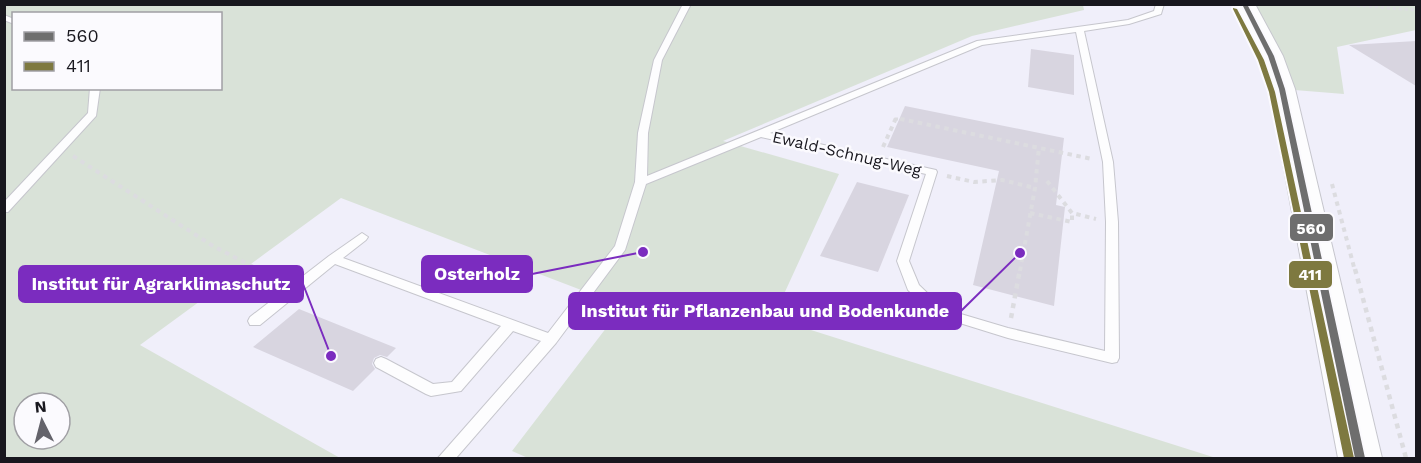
<svg xmlns="http://www.w3.org/2000/svg" width="1421" height="463" viewBox="0 0 1421 463" font-family="'Work Sans',sans-serif">
	<rect width="100%" height="100%" fill="#f0effa"/>
	<!-- green -->
	<g fill="#d9e2d8" fill-rule="evenodd">
		<path d="M4 5H1083L1084 10 972 36 723 141 839 174 773 318 1216 458H528L512 451 623 306 341 198 140 345 340 458H5ZM14 14H220V88H14ZM24 403H60V439H24Z"/>
		<polygon points="1244,5 1416,5 1416,30 1337,47 1344,94 1282,89"/>
	</g>
	<!-- building -->
	<g fill="#d8d5e0">
		<polygon points="1416,41 1416,86 1349,45"/>
		<polygon points="1031,49 1074,55 1074,95 1028,87"/>
		<polygon points="905,106 1064,138 1056,205 1065,207 1054,306 973,285 999,171 887,147"/>
		<polygon points="857,182 909,195 878,272 820,256"/>
		<polygon points="299,309 396,348 387,357 380,355 374,358 372,364 375,369 353,391 253,347"/>
	</g>
	<g fill="none" stroke-linecap="round" stroke-linejoin="round">
		<!-- lane casing -->
		<g stroke="#c6c6cd" stroke-width="2">
			<g id="lane">
				<path d="M683 4H691L662 60 648 133 647 176 977 41 1128 20 1154 11 1156 4H1164L1161 14 1129 24 1084 31 1113 162 1118 222 1119 358 1117 362 1112 363 1008 338 934 315 908 290 897 261 926 174 761 137 646 184 625 250 556 343 456 458H438L541 341 513 331 461 391 431 396 426 394 376 367 374 363 376 359 381 357 386 359 433 384 452 382 501 326 335 264 260 325H250L248 321 250 317 329 256 362 233 368 237 366 240 343 258 548 333 615 246 635 182 638 133 654 60ZM1076 32 1103 162 1106 222 1105 351 1008 328 944 309 919 285 909 261 937 172 936 170 770 133 982 45Z"/>
				<polygon points="4,15 14,19 14,24 4,20"/>
				<polygon points="90,88 100,88 96,116 8,212 4,212 4,202 88,113"/>
			</g>
		</g>
		<!-- secondary casing -->
		<g stroke="#c6c6cd" stroke-width="2">
			<polygon id="secondary" points="1233,4 1255,4 1283,56 1295,89 1382,458 1338,458 1269,89 1259,56"/>
		</g>
		<!-- path-far2 -->
		<g stroke="#dcdce0" stroke-width="3" stroke-dasharray="3 3" stroke-linecap="butt">
			<polyline points="1339,4 1416,10"/>
			<polyline points="895,119 902,119"/>
		</g>
		<!-- path-far1 -->
		<g stroke="#dcdce0" stroke-width="4" stroke-dasharray="4.5 4.5" stroke-linecap="butt">
			<polyline points="883,147 896,118 1092,159"/>
			<polyline points="73,156 213,246 261,271"/>
			<polyline points="947,176 974,182 1002,180 1035,188"/>
			<polyline points="1047,181 1072,213 1096,219"/>
			<polyline points="1332,184 1355,271"/>
			<polyline points="1030,213 1072,222 1072,213"/>
			<polyline points="1020,271 1035,188 1039,147"/>
		</g>
		<!-- path -->
		<g stroke="#dcdce0" stroke-width="4.5" stroke-dasharray="5 5" stroke-linecap="butt">
			<polyline points="258,269 280,280"/>
			<polyline points="1355,269 1406,458"/>
			<polyline points="1011,318 1020,269"/>
		</g>
		<!-- lane -->
		<use href="#lane" fill="#fdfdfe" fill-rule="evenodd"/>
		<!-- secondary -->
		<use href="#secondary" fill="#fdfdfe" fill-rule="evenodd"/>
		<!-- bus-1 casing -->
		<g stroke="#fbfafe" stroke-width="4">
			<polygon id="bus-1" points="1242,4 1247,4 1274,56 1285,89 1365,458 1355,458 1279,89 1268,56"/>
		</g>
		<!-- bus-2 casing -->
		<g stroke="#fbfafe" stroke-width="4">
			<polygon id="bus-2" points="1233,8 1237,9 1264,60 1275,92 1354,458 1344,458 1269,92 1258,60 1233,9"/>
		</g>
		<!-- bus-1 -->
		<use href="#bus-1" fill="#6e6e6e" fill-rule="evenodd"/>
		<!-- bus-2 -->
		<use href="#bus-2" fill="#7e7940" fill-rule="evenodd"/>
	</g>
	<g text-anchor="middle" stroke-width="5" stroke-linejoin="round" paint-order="stroke">
		<!-- street labels -->
		<g font-size="16" fill="#18171e" stroke="#fbfafe">
			<text transform="translate(847 153) rotate(13)" y="6">Ewald-Schnug-Weg</text>
		</g>
	</g>
	<!-- callouts -->
	<path fill="none" stroke="#7b2cbf" stroke-width="2" d="M643 252L532 274M331 356L303 284M1020 253L961 311"/>
	<g fill="#7b2cbf" stroke="#fbfafe" stroke-width="2">
		<circle cx="643" cy="252" r="6"/>
		<circle cx="331" cy="356" r="6"/>
		<circle cx="1020" cy="253" r="6"/>
	</g>
	<g fill="#7b2cbf" stroke="#7b2cbf" stroke-width="2">
		<rect x="422" y="256" width="110" height="36" rx="6"/>
		<rect x="19" y="266" width="284" height="36" rx="6"/>
		<rect x="569" y="293" width="392" height="36" rx="6"/>
	</g>
	<g font-size="18" text-anchor="middle" font-weight="bold" fill="#fff">
		<text x="477" y="280">Osterholz</text>
		<text x="161" y="290">Institut für Agrarklimaschutz</text>
		<text x="765" y="317">Institut für Pflanzenbau und Bodenkunde</text>
	</g>
	<g stroke="#fbfafe" stroke-width="2">
		<rect x="1289" y="213" width="45" height="29" rx="6" fill="#6e6e6e"/>
		<rect x="1288" y="260" width="45" height="29" rx="6" fill="#7e7940"/>
	</g>
	<g font-size="16" text-anchor="middle" font-weight="bold" fill="#fff">
		<text x="1311" y="234">560</text>
		<text x="1310" y="280">411</text>
	</g>
	<!-- border -->
	<rect width="1421" height="463" fill="none" stroke="#18171e" stroke-width="12"/>
	<!-- legend -->
	<rect x="12" y="12" width="210" height="78" fill="#fbfafe" stroke="#a09fa4" stroke-width="1.5"/>
	<rect x="24" y="32" width="30" height="9" fill="#6e6e6e" stroke="#a09fa4" stroke-width="1.5"/>
	<text x="66" y="42" font-size="18" fill="#18171e">560</text>
	<rect x="24" y="62" width="30" height="9" fill="#7e7940" stroke="#a09fa4" stroke-width="1.5"/>
	<text x="66" y="72" font-size="18" fill="#18171e">411</text>
	<!-- north arrow -->
	<g transform="translate(42 421) rotate(354)"><circle r="28" fill="#fbfafe" stroke="#a09fa4" stroke-width="1.5"/>
	<path d="M0-4.5L10 22L0 15L-10 22Z" fill="#64636b"/>
	<text y="-9" font-size="16" font-weight="bold" text-anchor="middle" fill="#18171e">N</text>
	</g>
</svg>
